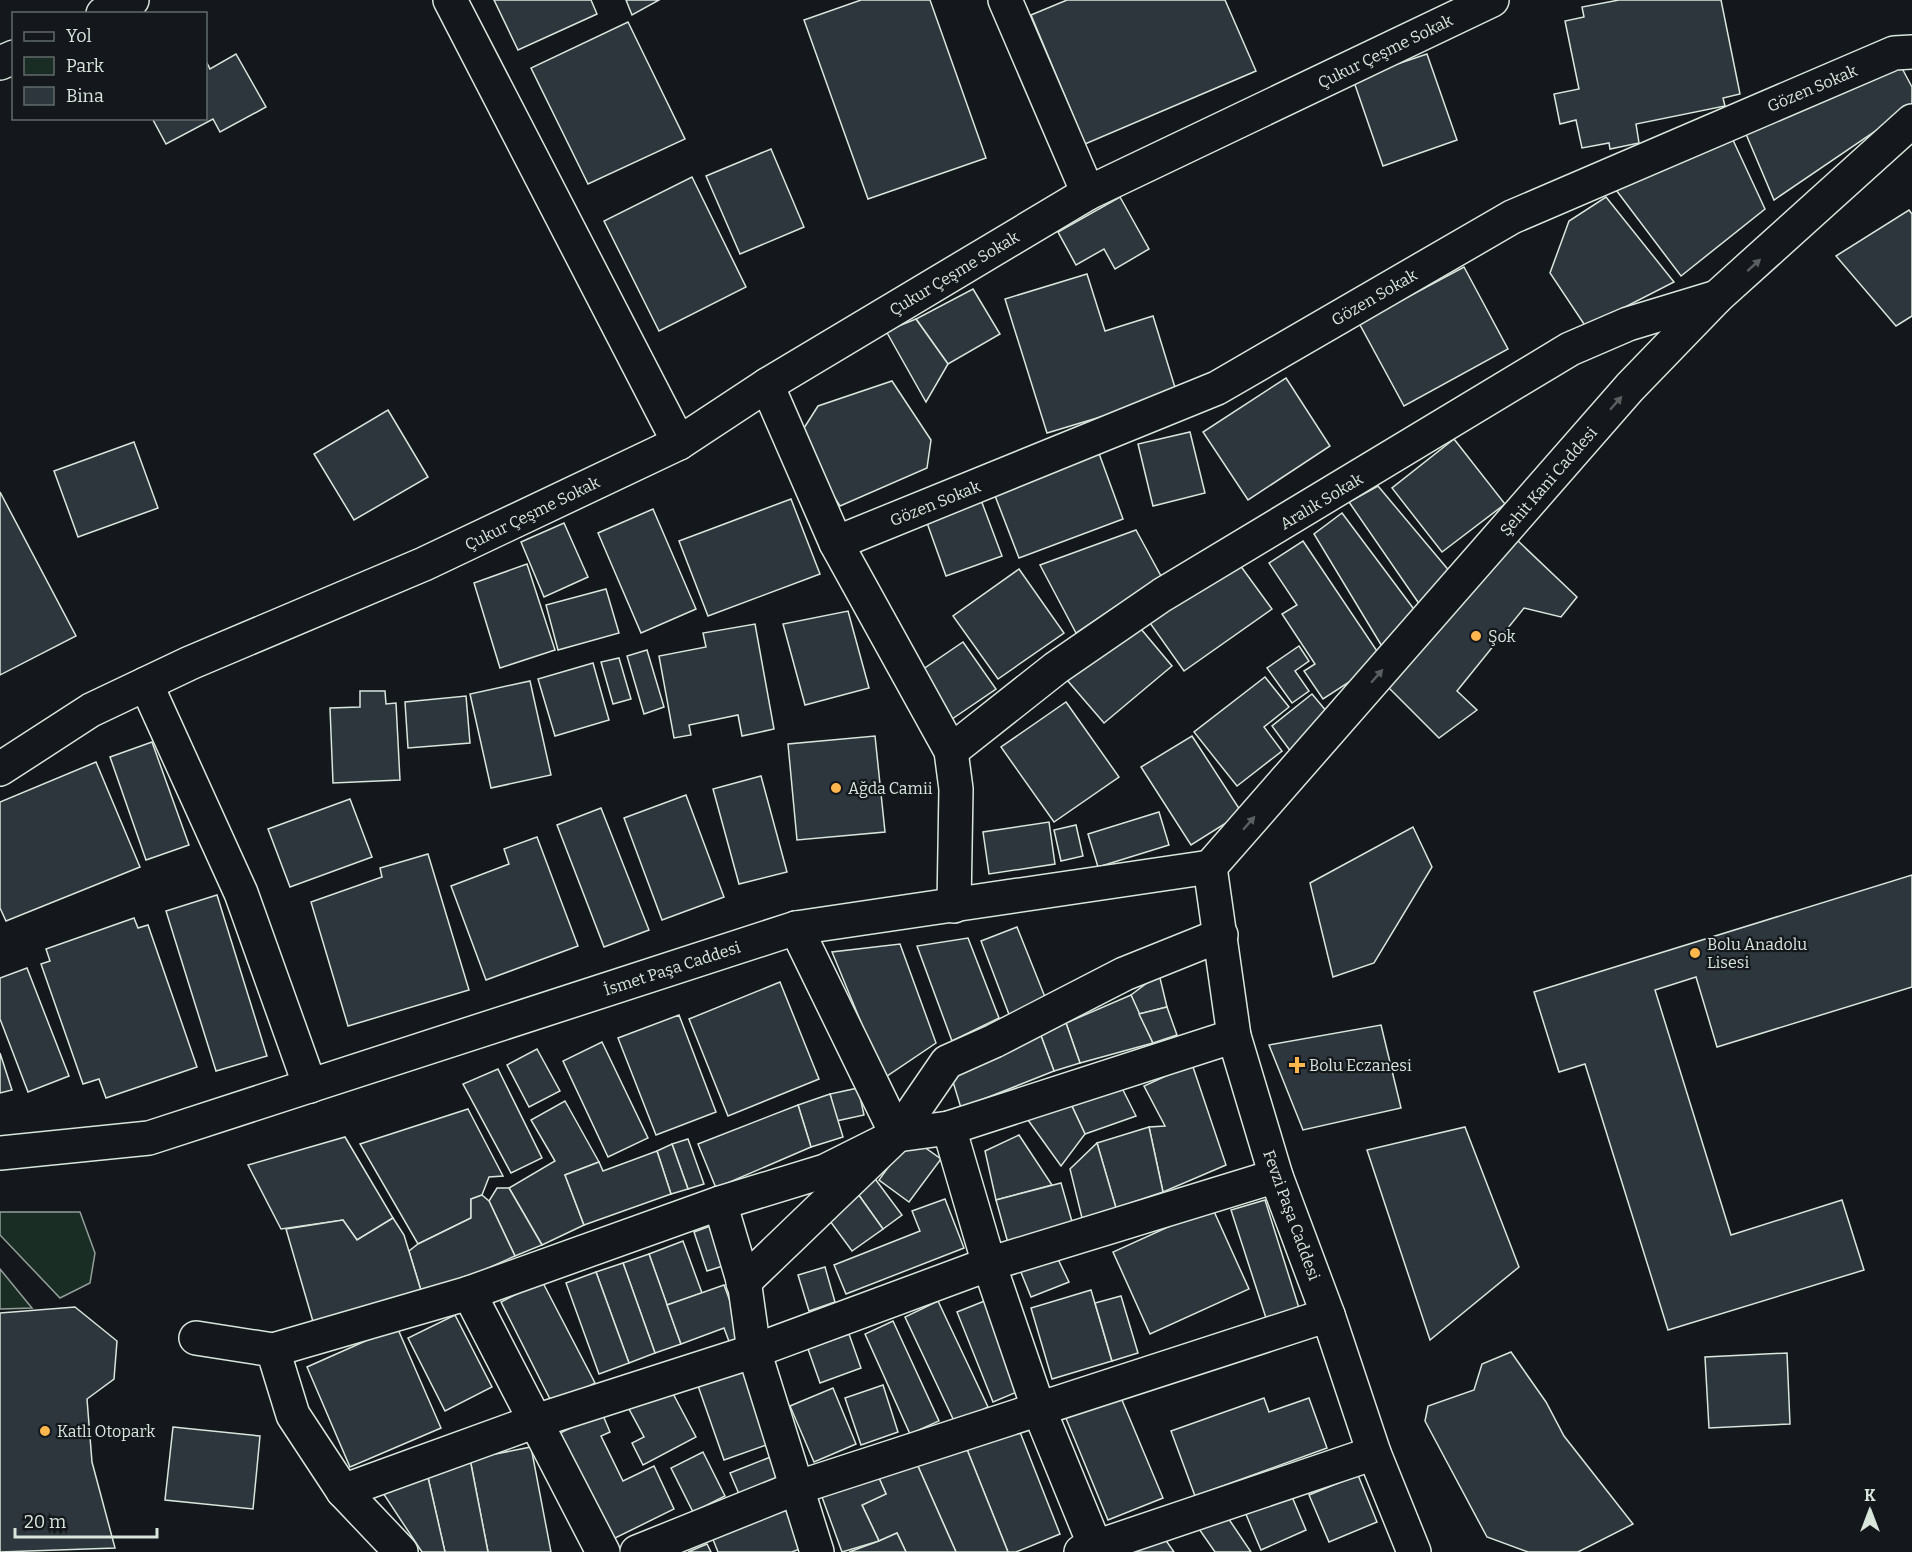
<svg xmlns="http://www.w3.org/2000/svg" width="1912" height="1552" viewBox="0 0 1912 1552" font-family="Bitter,serif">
	<rect width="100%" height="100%" fill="#14181c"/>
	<!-- green -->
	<g fill="#1a2d24" stroke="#939e99" stroke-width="1.5">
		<polygon points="0,1212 80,1212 95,1253 90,1283 60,1298 0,1235"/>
		<polygon points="0,1269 32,1308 0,1309"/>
	</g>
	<!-- building -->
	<g fill="#2c363c" stroke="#d8e6dc" stroke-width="1.5">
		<polygon points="494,0 591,0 597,14 518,50"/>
		<polygon points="626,0 659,0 632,15"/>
		<polygon points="861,0 930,0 986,158 868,199 804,20"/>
		<polygon points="1067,0 1225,0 1256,71 1085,144 1031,15"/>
		<polygon points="1619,0 1721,0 1740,94 1723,98 1725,106 1636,124 1639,143 1610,149 1609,143 1582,148 1576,120 1560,124 1554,94 1579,89 1565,21 1584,17 1582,7"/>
		<polygon points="628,22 685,139 588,184 531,68"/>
		<polygon points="236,54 266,107 220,132 213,119 166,144 152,118 206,118 206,61 210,69"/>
		<polygon points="1427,54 1457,140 1383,166 1353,79"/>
		<polygon points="1896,57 1912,87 1912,106 1774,200 1740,120"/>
		<polygon points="1726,125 1765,209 1681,276 1610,182"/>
		<polygon points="771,149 804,227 740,254 706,176"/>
		<polygon points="692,177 746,287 659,331 604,221"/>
		<polygon points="1120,197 1149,249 1115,269 1104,249 1076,265 1058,232"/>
		<polygon points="1606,197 1674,282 1586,327 1550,273 1569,221"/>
		<polygon points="1909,210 1912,214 1912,316 1896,326 1836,256"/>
		<polygon points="1464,267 1508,349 1404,406 1359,323"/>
		<polygon points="1087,274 1105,331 1153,316 1177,394 1047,433 1005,299"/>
		<polygon points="973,289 1000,334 948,364 916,319"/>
		<polygon points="916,319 948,364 926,402 886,331"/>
		<polygon points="1286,378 1330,446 1248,500 1203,432"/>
		<polygon points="892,381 931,440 927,468 840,506 797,439 818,406"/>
		<polygon points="388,410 428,477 354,520 314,454"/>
		<polygon points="1190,432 1205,493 1153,506 1138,444"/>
		<polygon points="1454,439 1505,504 1442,552 1392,488"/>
		<polygon points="134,442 158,508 78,537 54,471"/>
		<polygon points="1097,448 1123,519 1019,558 992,488"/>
		<polygon points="1378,486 1451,573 1420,605 1349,502"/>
		<polygon points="0,492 76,636 0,675"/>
		<polygon points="791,499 820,574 708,616 679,541"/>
		<polygon points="981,500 1002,556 946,576 926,520"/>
		<polygon points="653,509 696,609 641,633 598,533"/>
		<polygon points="1342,513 1419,616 1383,648 1314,534"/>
		<polygon points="564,523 588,577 544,597 521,542"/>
		<polygon points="1136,530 1161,576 1076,633 1040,565"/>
		<polygon points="1516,539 1577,597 1561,617 1524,608 1457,691 1477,710 1439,738 1389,688"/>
		<polygon points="1303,541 1383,660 1323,699 1304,671 1315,664 1282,614 1297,605 1269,563"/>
		<polygon points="1237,561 1272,609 1184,671 1150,623"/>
		<polygon points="527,564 555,650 500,668 474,583"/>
		<polygon points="1019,569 1064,633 998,679 953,616"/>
		<polygon points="606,589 619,633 558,650 546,605"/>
		<polygon points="848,611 869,688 805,705 783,624"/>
		<polygon points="1136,623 1172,666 1104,723 1067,680"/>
		<polygon points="755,624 774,729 742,736 738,715 689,725 691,735 674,738 659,656 706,647 703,633"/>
		<polygon points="963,642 996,689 952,719 919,672"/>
		<polygon points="1299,646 1309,661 1295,671 1309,691 1292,703 1267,668"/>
		<polygon points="647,650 664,707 644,714 627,656"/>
		<polygon points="619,658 631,699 613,704 601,662"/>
		<polygon points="593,663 609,720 555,736 538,679"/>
		<polygon points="1265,677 1289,707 1264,727 1282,751 1237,786 1194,732"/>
		<polygon points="530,681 551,775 491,788 470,694"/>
		<polygon points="360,691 385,691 386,704 396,703 400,780 333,783 330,708 360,707"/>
		<polygon points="1312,694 1332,718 1291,752 1272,726"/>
		<polygon points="466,696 470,743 408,748 405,702"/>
		<polygon points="1066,702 1119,777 1054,822 1001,747"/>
		<polygon points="875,736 885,832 797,840 788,744"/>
		<polygon points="1192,736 1242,813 1191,845 1141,767"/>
		<polygon points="152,742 189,845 146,860 110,757"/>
		<polygon points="96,762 140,867 6,921 0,908 0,802"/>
		<polygon points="761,776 787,872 739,884 713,789"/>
		<polygon points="686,795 724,897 662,920 624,818"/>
		<polygon points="350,799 372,857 290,887 268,829"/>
		<polygon points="601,808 649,930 604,947 557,825"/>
		<polygon points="1159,812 1169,845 1098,867 1088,834"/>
		<polygon points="1049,822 1055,864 989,874 983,832"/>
		<polygon points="1076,825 1083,856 1061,861 1054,830"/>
		<polygon points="1413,827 1432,867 1374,963 1333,977 1310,883"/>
		<polygon points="537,837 578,946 486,980 451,886 509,864 504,849"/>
		<polygon points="428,854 469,990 348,1026 311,902 382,877 380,868"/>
		<polygon points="1912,875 1912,987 1717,1047 1696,977 1655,990 1731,1235 1842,1200 1864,1270 1668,1330 1585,1064 1559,1072 1534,992"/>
		<polygon points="217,895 267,1056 216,1071 166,911"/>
		<polygon points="134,918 138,928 148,925 197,1067 106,1098 99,1079 83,1084 41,964 50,961 46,949"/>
		<polygon points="1017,927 1047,1002 1010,1017 981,941"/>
		<polygon points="968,938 999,1018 952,1041 917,946"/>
		<polygon points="900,944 936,1043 884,1078 832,952"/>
		<polygon points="27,968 69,1076 28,1092 0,1019 0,978"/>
		<polygon points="1159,974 1167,1007 1139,1014 1131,995"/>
		<polygon points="780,982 819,1079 728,1116 689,1019"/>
		<polygon points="1131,995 1153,1043 1080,1063 1066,1023"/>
		<polygon points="1167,1007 1177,1035 1153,1043 1139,1014"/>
		<polygon points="679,1015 716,1112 656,1135 618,1038"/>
		<polygon points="1066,1023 1080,1063 1054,1071 1040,1033"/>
		<polygon points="1381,1025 1401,1108 1303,1130 1269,1045"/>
		<polygon points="1040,1033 1054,1071 961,1108 950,1072"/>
		<polygon points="602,1042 648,1138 608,1157 563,1061"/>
		<polygon points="537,1049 560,1091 529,1107 507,1065"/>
		<polygon points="0,1053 12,1090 0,1093"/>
		<polygon points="1192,1064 1226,1165 1163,1192 1149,1127 1165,1126 1144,1086"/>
		<polygon points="498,1069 542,1158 511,1173 463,1084"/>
		<polygon points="1120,1084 1136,1116 1085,1134 1070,1102"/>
		<polygon points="858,1088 864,1115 836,1121 830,1094"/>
		<polygon points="830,1094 843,1137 811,1147 798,1105"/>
		<polygon points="565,1101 599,1162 565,1175 584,1225 542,1245 509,1188 555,1161 531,1120"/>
		<polygon points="1070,1102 1085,1134 1061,1166 1028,1120"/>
		<polygon points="798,1105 811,1147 716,1188 698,1144"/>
		<polygon points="468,1109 503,1176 489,1177 482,1195 471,1199 471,1218 418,1244 360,1144"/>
		<polygon points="1149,1127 1163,1192 1116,1208 1097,1143"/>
		<polygon points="1465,1127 1519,1267 1430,1340 1367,1150"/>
		<polygon points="1019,1135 1052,1185 996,1200 985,1151"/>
		<polygon points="345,1137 393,1218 357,1240 343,1220 281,1229 248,1165"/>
		<polygon points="910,1137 941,1159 909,1202 879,1180"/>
		<polygon points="688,1139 704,1184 688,1189 672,1144"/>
		<polygon points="1097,1143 1116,1208 1083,1222 1070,1169"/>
		<polygon points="672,1144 688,1189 671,1194 657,1151"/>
		<polygon points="657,1151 671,1194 584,1225 565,1175 599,1162 603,1171"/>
		<polygon points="870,1172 902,1215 883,1229 858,1194"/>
		<polygon points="1061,1183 1073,1225 1008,1243 996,1200"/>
		<polygon points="497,1188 509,1188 542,1245 515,1256 489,1201"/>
		<polygon points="858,1194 883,1229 852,1251 827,1217"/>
		<polygon points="482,1195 489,1201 515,1256 423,1297 409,1251 418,1244 471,1218 471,1199"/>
		<polygon points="945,1199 964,1248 846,1294 834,1265 920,1231 912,1211"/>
		<polygon points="1265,1200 1299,1308 1266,1318 1231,1210"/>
		<polygon points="1212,1207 1249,1289 1150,1334 1113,1252"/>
		<polygon points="393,1218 404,1235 423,1297 314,1325 286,1229 343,1220 357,1240"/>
		<polygon points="713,1225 726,1265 707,1271 694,1232"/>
		<polygon points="683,1241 702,1293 667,1305 649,1254"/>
		<polygon points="649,1254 681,1344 655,1353 623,1263"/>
		<polygon points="1056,1255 1069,1282 1031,1297 1020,1270"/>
		<polygon points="623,1263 655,1353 629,1363 596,1272"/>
		<polygon points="825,1267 835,1302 809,1311 798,1275"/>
		<polygon points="596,1272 629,1363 599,1374 566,1283"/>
		<polygon points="542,1281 595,1383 553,1405 501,1302"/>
		<polygon points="724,1285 744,1339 730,1344 724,1328 681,1344 667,1305"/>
		<polygon points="1091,1290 1112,1361 1052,1379 1031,1308"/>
		<polygon points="1121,1296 1138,1353 1112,1361 1095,1303"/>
		<polygon points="987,1300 1024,1389 993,1402 957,1312"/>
		<polygon points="938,1301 988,1407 955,1423 905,1317"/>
		<polygon points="75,1307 117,1341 114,1379 87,1399 92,1462 115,1548 0,1552 0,1313"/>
		<polygon points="455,1315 492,1387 445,1411 408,1338"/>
		<polygon points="893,1321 939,1421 910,1434 865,1334"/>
		<polygon points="397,1327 441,1428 350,1467 307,1367"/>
		<polygon points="849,1334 861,1368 820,1383 808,1349"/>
		<polygon points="1511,1352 1546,1402 1564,1436 1633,1524 1578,1552 1528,1552 1487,1537 1425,1421 1428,1406 1474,1390 1482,1364"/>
		<polygon points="1787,1353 1790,1424 1709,1428 1705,1357"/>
		<polygon points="742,1368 769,1444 724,1460 697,1383"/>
		<polygon points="883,1385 898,1432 861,1445 845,1398"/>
		<polygon points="670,1388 696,1437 643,1465 632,1443 644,1437 629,1409"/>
		<polygon points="833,1388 856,1444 814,1462 790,1406"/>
		<polygon points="1119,1393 1163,1498 1108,1520 1065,1416"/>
		<polygon points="1264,1398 1269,1412 1309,1398 1327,1448 1195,1496 1171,1431"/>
		<polygon points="602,1413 610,1432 601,1436 623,1481 654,1466 674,1509 609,1541 558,1434"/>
		<polygon points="173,1427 260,1436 253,1509 165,1500"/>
		<polygon points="1018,1427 1060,1534 1016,1552 1008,1552 966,1447"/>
		<polygon points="531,1447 551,1552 488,1552 470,1459"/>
		<polygon points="966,1447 1008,1552 956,1552 917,1464"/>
		<polygon points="703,1452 725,1496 693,1512 671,1468"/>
		<polygon points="773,1456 781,1477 739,1494 730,1473"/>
		<polygon points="470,1459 488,1552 445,1552 427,1473"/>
		<polygon points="917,1464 956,1552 906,1552 897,1533 879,1541 862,1505 886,1494 879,1478"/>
		<polygon points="427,1473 445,1552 422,1552 381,1490"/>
		<polygon points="1358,1475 1377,1522 1329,1542 1309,1495"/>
		<polygon points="879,1478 886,1494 862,1505 879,1541 842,1552 822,1497"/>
		<polygon points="1290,1492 1306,1530 1261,1550 1245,1512"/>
		<polygon points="784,1506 802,1548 792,1552 718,1552 712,1537"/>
		<polygon points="1224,1512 1251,1552 1215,1552 1199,1529"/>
		<polygon points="1160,1532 1174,1552 1132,1552"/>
		<polygon points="897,1533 906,1552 849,1552 879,1541"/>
		<polygon points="707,1544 711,1552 688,1552"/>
	</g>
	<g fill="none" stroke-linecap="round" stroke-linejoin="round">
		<!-- street casing -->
		<g stroke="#d8e6dc" stroke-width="36">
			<g id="street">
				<polyline points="450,0 679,443"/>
				<polyline points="1005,0 1088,193"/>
				<polyline points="103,14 132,0"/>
				<polyline points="0,63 14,57"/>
				<polyline points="767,385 836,543 951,751 956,789 954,906"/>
				<polyline points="836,543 1217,388 1512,217 1894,53 1912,52"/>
				<polyline points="146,684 241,893 310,1086"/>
				<polyline points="951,751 1056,668 1162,595 1570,349 1628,324 1717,297"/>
				<polyline points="0,769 91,710 190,663 424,564 679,443 767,385 1088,193 1492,0"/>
				<polyline points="796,928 897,1135"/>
				<polyline points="949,1128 989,1264 1038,1407 1095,1546"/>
				<polyline points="720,1203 745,1287 754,1351 817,1552"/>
				<polyline points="745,1287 743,1283 897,1135 947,1062 994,1041 1124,974 1221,935"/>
				<polyline points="469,1293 603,1552"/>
				<polyline points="196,1338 273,1350 293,1415 343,1491 401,1552"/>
				<polyline points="273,1350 469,1293 720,1203 825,1171 897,1135 949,1128 1234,1036"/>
				<polyline points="343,1491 533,1422 754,1351 989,1264 1276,1176"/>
				<polyline points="637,1552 796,1488 1328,1315"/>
				<polyline points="1081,1552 1374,1453"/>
			</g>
		</g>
		<!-- secondary casing -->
		<g stroke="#d8e6dc" stroke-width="36">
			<g id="secondary">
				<polyline points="1210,867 1630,387 1717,297 1912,121"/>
				<polyline points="1210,867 1234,1036 1276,1176 1328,1315 1374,1453 1414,1552"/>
				<polyline points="0,1153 149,1138 796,928 1210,867"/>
			</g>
		</g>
		<!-- street -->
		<use href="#street" stroke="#14181c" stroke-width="33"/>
		<!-- secondary -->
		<use href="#secondary" stroke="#14181c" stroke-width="33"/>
	</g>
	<!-- one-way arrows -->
	<defs><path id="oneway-solid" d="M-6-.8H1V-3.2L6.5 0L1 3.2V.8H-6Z" transform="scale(1.5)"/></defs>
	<g fill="#59605f">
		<use href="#oneway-solid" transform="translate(1754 265) rotate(-42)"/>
		<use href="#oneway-solid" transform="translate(1616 403) rotate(-49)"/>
		<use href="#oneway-solid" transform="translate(1377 676) rotate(-49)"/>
		<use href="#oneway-solid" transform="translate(1249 823) rotate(-49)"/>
	</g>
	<!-- markers -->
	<g fill="#ffb74d" stroke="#14181c" stroke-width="2">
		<circle cx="1476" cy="636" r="6"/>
		<circle cx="836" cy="788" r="6"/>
		<circle cx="1695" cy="953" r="6"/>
		<path d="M1294 1056h6v6h6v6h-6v6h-6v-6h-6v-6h6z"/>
		<circle cx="45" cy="1431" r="6"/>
	</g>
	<g text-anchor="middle" stroke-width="4.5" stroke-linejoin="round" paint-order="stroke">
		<!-- street labels -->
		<g font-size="16" fill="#d8e6dc" stroke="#14181c">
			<text transform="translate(1385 51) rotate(-26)" y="6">Çukur Çeşme Sokak</text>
			<text transform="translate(1812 88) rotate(-23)" y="6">Gözen Sokak</text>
			<text transform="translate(954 273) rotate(-31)" y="6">Çukur Çeşme Sokak</text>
			<text transform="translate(1374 297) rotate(-30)" y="6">Gözen Sokak</text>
			<text transform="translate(1548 481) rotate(-49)" y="6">Şehit Kani Caddesi</text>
			<text transform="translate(1321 501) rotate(-31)" y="6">Aralık Sokak</text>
			<text transform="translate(935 503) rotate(-22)" y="6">Gözen Sokak</text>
			<text transform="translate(532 513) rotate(-26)" y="6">Çukur Çeşme Sokak</text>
			<text transform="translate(672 968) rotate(-18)" y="6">İsmet Paşa Caddesi</text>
			<text transform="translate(1292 1215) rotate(70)" y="6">Fevzi Paşa Caddesi</text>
		</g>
		<!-- poi labels -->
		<g font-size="16" fill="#d8e6dc" stroke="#14181c" text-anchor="start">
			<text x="1488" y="642">Şok</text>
			<text x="848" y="794">Ağda Camii</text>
			<text x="1707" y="950">Bolu Anadolu<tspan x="1707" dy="18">Lisesi</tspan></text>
			<text x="1309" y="1071">Bolu Eczanesi</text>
			<text x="57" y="1437">Katlı Otopark</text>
		</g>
	</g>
	<!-- legend -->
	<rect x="12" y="12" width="195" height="108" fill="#14181c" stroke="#626a69" stroke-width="1.5"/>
	<rect x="24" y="32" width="30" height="9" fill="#14181c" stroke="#626a69" stroke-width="1.5"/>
	<text x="66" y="42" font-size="18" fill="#d8e6dc">Yol</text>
	<rect x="24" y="57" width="30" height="18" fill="#1a2d24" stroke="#626a69" stroke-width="1.5"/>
	<text x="66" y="72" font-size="18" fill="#d8e6dc">Park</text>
	<rect x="24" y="87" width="30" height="18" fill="#2c363c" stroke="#626a69" stroke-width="1.5"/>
	<text x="66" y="102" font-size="18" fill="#d8e6dc">Bina</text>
	<!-- north arrow -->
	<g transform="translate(1870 1510)" stroke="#14181c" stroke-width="4.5" paint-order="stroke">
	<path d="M0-4.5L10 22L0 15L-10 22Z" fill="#d8e6dc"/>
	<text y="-9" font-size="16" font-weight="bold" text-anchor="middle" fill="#d8e6dc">K</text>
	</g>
	<!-- scale -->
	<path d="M15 1528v9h142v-9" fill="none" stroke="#d8e6dc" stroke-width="3"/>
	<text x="24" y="1528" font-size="18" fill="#d8e6dc" stroke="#14181c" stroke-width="4.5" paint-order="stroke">20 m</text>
</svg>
